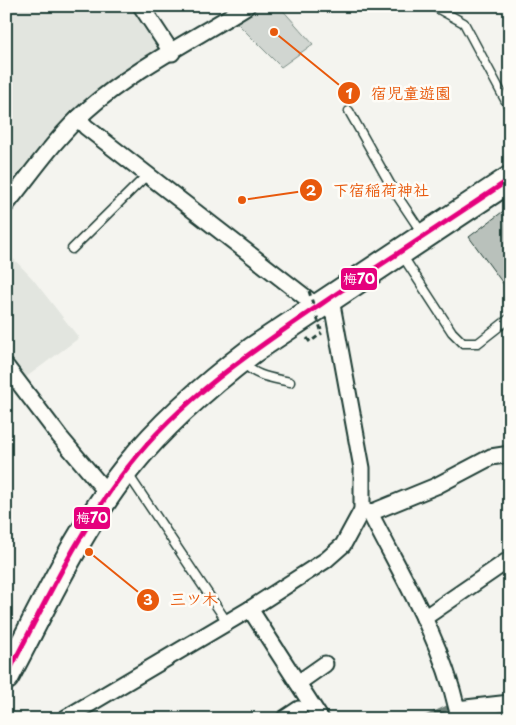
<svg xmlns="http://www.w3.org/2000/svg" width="516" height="725" viewBox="0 0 516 725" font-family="'Playpen Sans','Klee One',sans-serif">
	<rect width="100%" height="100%" fill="#f4f4ef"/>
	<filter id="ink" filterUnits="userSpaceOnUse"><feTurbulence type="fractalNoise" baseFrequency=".02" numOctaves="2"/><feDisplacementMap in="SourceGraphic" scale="10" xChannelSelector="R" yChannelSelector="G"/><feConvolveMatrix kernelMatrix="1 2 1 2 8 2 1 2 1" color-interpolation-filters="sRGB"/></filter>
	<g filter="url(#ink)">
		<!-- built -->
		<g fill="#e2e5df">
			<polygon points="6,6 130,6 159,50 115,82 6,194"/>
			<polygon points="6,251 32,278 79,338 25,378 6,355"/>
		</g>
		<!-- green -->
		<polygon fill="#d1d6d1" stroke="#788a82" points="258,6 279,6 313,44 281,67 234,20"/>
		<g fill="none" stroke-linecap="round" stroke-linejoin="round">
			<!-- stream -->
			<polyline stroke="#6e8179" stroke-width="5.5" points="424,719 448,708"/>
		</g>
		<!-- building -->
		<polygon fill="#b9c1bb" stroke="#1f3d34" points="510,206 510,293 469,237"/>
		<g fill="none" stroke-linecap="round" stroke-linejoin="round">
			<!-- lane casing -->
			<g stroke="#1f3d34" stroke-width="11">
				<g id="lane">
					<polyline points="433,6 464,23 510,109"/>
					<polyline points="349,111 394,191 422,233"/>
					<polyline points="72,249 148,174"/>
					<polyline points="402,255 452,332 463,343 478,343 510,318"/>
					<path d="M243 362C255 377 273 378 290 382"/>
					<polyline points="128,474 227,622"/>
				</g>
			</g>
			<!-- street casing -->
			<g stroke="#1f3d34" stroke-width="19">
				<g id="street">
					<polyline points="141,6 172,53"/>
					<polyline points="78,118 86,127 318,307"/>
					<path d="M6 205C32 173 56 137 87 110 132 70 196 38 247 6"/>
					<polyline points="6,366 60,437 108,494"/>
					<path d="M362 510 370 513C402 576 441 639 457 709L510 703"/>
					<polyline points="370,513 436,486 491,457 510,454"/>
					<polyline points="250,609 321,719"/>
					<polyline points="424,618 510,559"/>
					<polyline points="298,683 325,664"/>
					<polyline points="64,719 250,609 326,560 343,545 362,510 362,468 331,299"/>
					<polyline points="284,719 299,709"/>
				</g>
			</g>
			<!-- primary casing -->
			<g stroke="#1f3d34" stroke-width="29">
				<path id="primary" d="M6 677C44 606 78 530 128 467 164 422 207 385 253 350L510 179"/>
			</g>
			<!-- path -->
			<polyline stroke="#1f3d34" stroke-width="3" stroke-dasharray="5 4" stroke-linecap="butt" points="307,338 310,342 322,333"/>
			<!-- lane -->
			<use href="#lane" stroke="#fdfcf7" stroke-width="8"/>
			<!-- street -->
			<use href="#street" stroke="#fdfcf7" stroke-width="15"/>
			<!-- primary -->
			<use href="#primary" stroke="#fdfcf7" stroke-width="25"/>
			<!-- path-bridge -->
			<polyline stroke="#1f3d34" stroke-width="3" stroke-dasharray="5 4" stroke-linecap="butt" points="309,291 321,330"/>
			<!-- bus-1 casing -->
			<g stroke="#fdfcf7" stroke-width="9">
				<path id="bus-1" d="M6 677C44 605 78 531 128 467 184 395 261 345 336 294 394 256 452 218 510 179"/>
			</g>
			<!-- bus-1 -->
			<use href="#bus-1" stroke="#e5007d" stroke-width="5"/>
		</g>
	</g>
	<!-- callouts -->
	<path fill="none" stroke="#e8590c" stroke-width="2" d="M274 32L349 93M242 200L311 190M89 552L148 600"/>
	<g fill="#e8590c" stroke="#fdfcf7" stroke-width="2">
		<circle cx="274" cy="32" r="5"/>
		<circle cx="242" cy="200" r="5"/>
		<circle cx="89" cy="552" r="5"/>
		<circle cx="349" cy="93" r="12"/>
		<circle cx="311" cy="190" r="12"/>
		<circle cx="148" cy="600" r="12"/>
	</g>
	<g font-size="15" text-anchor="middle" font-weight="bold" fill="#fff">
		<text x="349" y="99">1</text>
		<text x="311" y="196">2</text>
		<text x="148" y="605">3</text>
	</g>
	<g font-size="16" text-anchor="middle" font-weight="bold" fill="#e8590c" stroke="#fdfcf7" stroke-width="5" stroke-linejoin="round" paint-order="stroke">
		<text x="411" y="99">宿児童遊園</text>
		<text x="381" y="196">下宿稲荷神社</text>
		<text x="194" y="605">三ツ木</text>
	</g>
	<g stroke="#fdfcf7" stroke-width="2">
		<rect x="340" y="267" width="38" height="24" rx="5" fill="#e5007d"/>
		<rect x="73" y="506" width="38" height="24" rx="5" fill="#e5007d"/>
	</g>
	<g font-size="14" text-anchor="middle" font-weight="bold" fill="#fff">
		<text x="359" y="284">梅70</text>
		<text x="92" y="523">梅70</text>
	</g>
	<!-- margin -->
	<rect width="516" height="725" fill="none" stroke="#fdfcf7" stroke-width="25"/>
	<rect x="12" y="12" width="491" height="700" fill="none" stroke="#1f3d34" stroke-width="2" filter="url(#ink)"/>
</svg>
